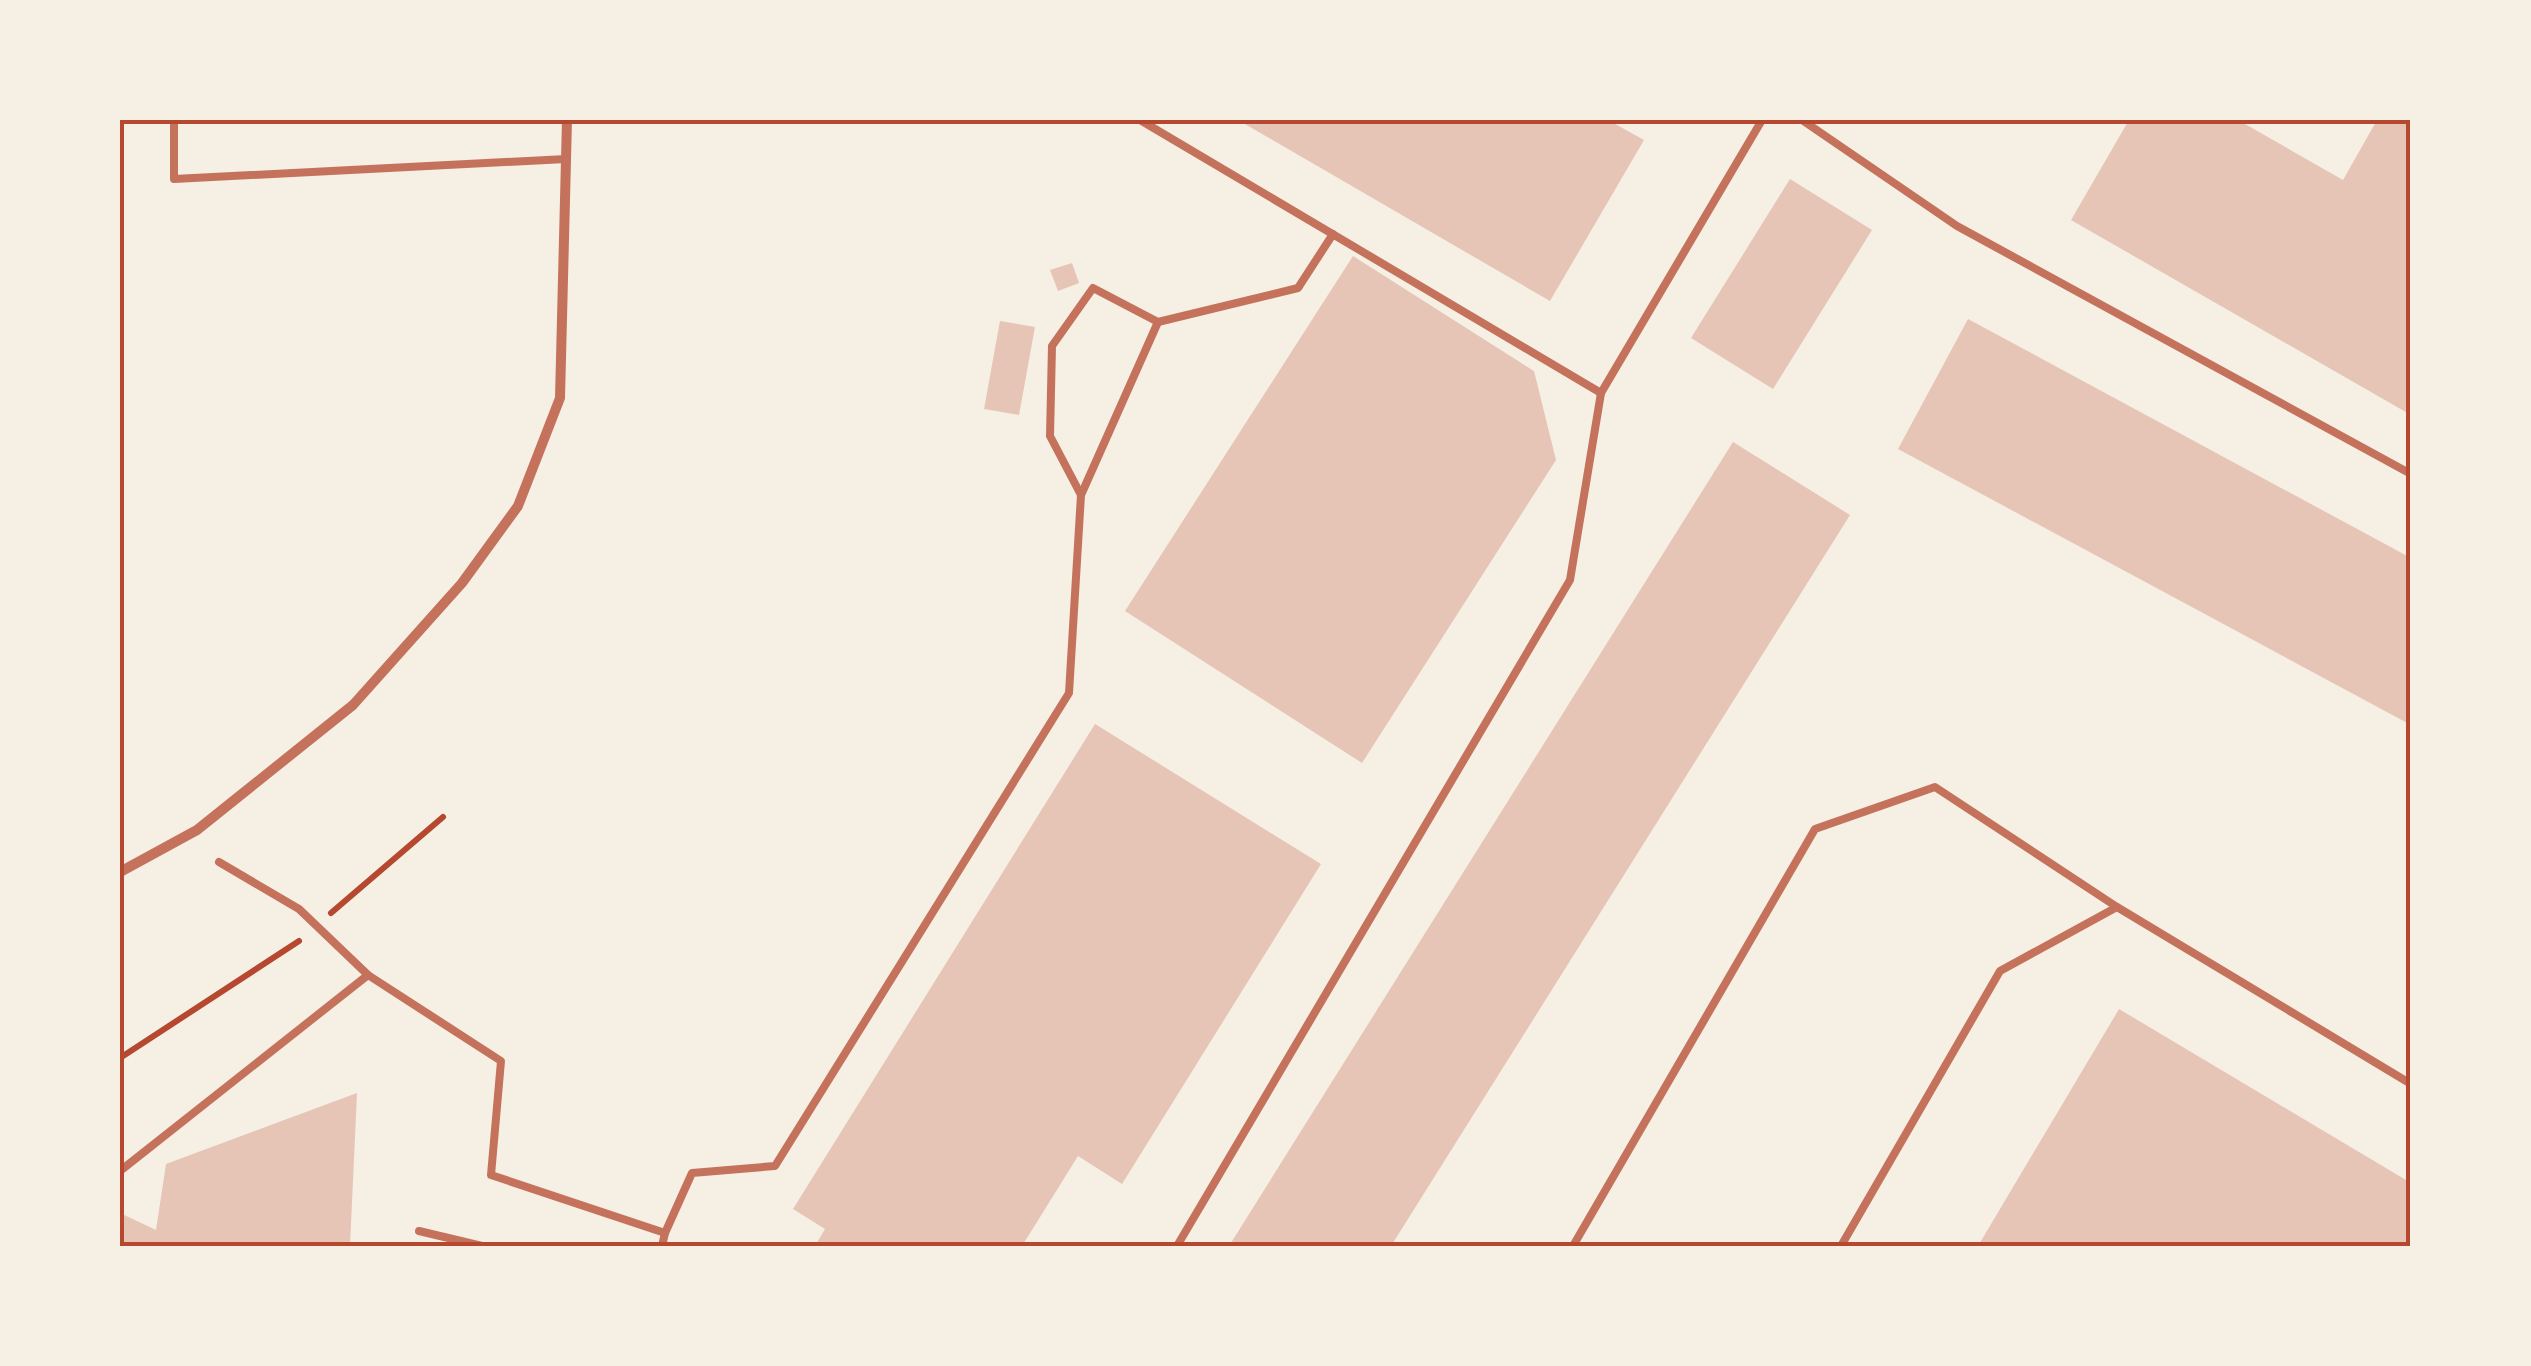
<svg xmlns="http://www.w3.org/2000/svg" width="2531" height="1366" viewBox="0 0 2531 1366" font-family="Inter,sans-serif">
	<rect width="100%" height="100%" fill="#f6efe4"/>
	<!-- building -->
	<g fill="#e6c5b7">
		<polygon points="1238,120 1608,120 1644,140 1550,301"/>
		<polygon points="2129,120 2238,120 2343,180 2377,120 2411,120 2411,415 2071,220"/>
		<polygon points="1790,179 1872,230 1773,389 1691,338"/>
		<polygon points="1353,256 1534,371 1556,460 1362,763 1125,611"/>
		<polygon points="1072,263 1079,283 1058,291 1050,270"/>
		<polygon points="1968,319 2411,558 2411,725 1898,449"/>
		<polygon points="1000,321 1035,327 1019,415 984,409"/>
		<polygon points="1733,442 1850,515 1391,1246 1229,1246"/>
		<polygon points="1095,724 1321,864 1122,1184 1078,1156 1022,1246 815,1246 825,1229 793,1209"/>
		<polygon points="2119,1009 2411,1183 2411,1238 2406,1246 1978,1246"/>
		<polygon points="357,1093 350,1246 120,1246 120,1213 156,1230 166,1164"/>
	</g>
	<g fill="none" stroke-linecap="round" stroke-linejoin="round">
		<!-- path -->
		<g stroke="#b5482f" stroke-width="6">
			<polyline points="331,913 443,817"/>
			<polyline points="120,1058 299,941"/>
		</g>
		<!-- service -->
		<g stroke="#c5725c" stroke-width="8">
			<polyline points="174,120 174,179 566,159"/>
			<polyline points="1140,120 1601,393"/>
			<polyline points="1802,120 1957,226 2411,474"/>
			<polyline points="1081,495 1158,322"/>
			<polyline points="219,862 299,909 368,975 501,1061 491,1175 665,1233 662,1246"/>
			<polyline points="120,1171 368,975"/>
			<polyline points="419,1231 482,1246"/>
			<polyline points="665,1233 692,1173 775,1166 1069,693 1081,495 1050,436 1052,346 1093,288 1158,322 1298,288 1333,234"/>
			<polyline points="1177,1246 1570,580 1601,393 1762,120"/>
			<polyline points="1573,1246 1815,829 1935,787 2117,907"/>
			<polyline points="1841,1246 2000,971 2117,907 2411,1084"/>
		</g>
		<!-- minor -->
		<polyline stroke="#c5725c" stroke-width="10" points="120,872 197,830 353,705 462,583 518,506 560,398 567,120"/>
	</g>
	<!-- border -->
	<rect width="2531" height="1366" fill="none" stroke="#f6efe4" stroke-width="245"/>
	<rect x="122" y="122" width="2286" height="1122" fill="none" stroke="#b5482f" stroke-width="4"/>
</svg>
